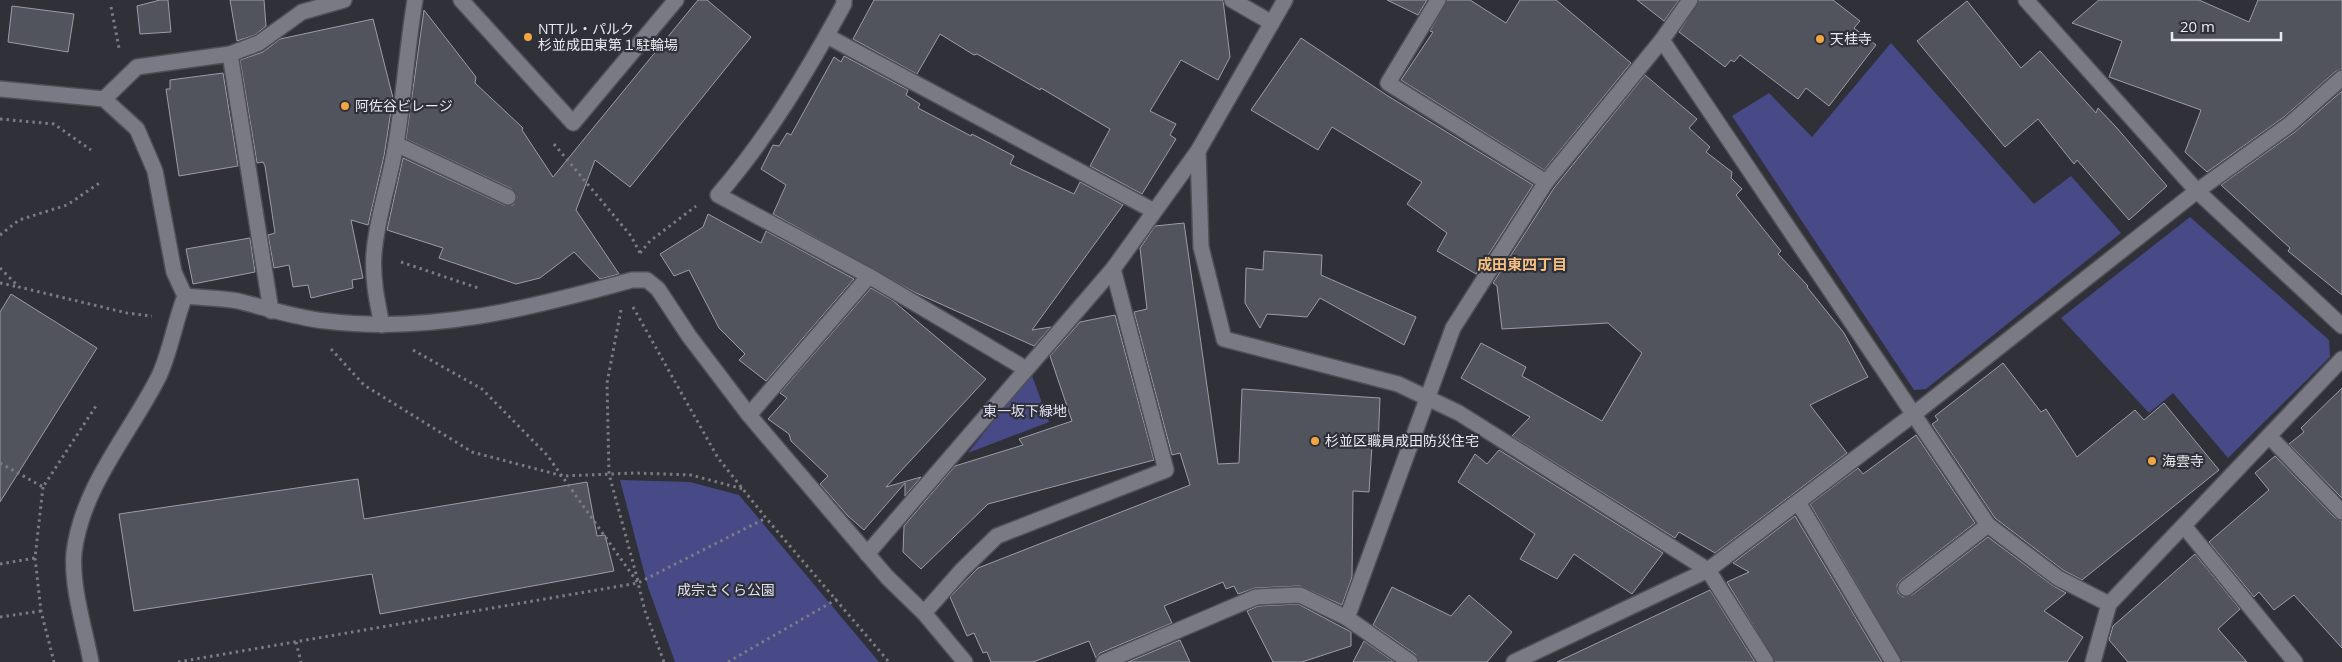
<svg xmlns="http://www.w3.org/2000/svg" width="2342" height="662" viewBox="0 0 2342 662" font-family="'Open Sans','Noto Sans JP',sans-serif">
	<rect width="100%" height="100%" fill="#2f3038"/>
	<!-- green -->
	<g fill="#474a86">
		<polygon points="1891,43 2034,204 2071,176 2121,233 1926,389 1914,390 1732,116 1769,93 1812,137"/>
		<polygon points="2190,217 2329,340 2330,357 2228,458 2173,393 2149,413 2061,318"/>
		<polygon points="1031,373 1049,422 968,453"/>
		<polygon points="620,480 690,482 739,495 879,662 675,662 648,587"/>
	</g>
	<!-- building -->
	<g fill="#52545d" stroke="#9b9ca7">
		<polygon points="160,0 168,0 171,32 140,34 137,6"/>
		<polygon points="230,0 264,0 266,26 255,35 237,41"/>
		<polygon points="698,0 707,0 751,37 630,187 595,160 576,210 619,274 600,279 574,252 540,278 516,284 439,258 443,248 387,230 403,158 504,205 513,205 517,197 512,189 406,139 424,10 476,77 475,83 523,128 522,130 553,177"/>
		<polygon points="874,0 1223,0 1230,57 1218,80 1181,60 1150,111 1176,124 1170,135 1176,139 1142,194 1090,166 1110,129 1041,88 1040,90 977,54 974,55 940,34 917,74 853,39"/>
		<polygon points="1387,0 1427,0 1418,15"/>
		<polygon points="1447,0 1470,0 1506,23 1520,0 1556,0 1631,63 1544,170 1401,80 1433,32 1430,31"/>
		<polygon points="1637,0 1679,0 1664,21"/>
		<polygon points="1699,0 1833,0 1860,21 1854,28 1876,45 1829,106 1806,88 1798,99 1740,55 1734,62 1731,60 1725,67 1679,32"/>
		<polygon points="2099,0 2199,0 2249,22 2258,0 2342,0 2342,69 2336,71 2284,117 2207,172 2185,152 2201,110 2109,77 2122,41 2072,23"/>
		<polygon points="1967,1 2021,68 2040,51 2096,113 2098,108 2116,127 2167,186 2129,220 2077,160 2074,164 2038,119 2005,147 1917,41"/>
		<polygon points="12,6 74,14 68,52 8,42"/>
		<polygon points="373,19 393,98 384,156 368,225 351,220 363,278 352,280 353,288 311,298 308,285 293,287 289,265 274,268 268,235 275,233 265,166 263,162 257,163 240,60 263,52 280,39"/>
		<polygon points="1301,38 1388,96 1533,185 1476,274 1437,251 1447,233 1407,204 1422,182 1332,127 1318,150 1251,110"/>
		<polygon points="844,56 908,90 906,95 920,104 918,108 971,136 972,134 1014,156 1010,164 1074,194 1080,182 1123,205 1032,330 1051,327 1034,346 914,292 773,214 786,185 761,169 773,145 779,146 787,133 791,135 834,57 841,62"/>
		<polygon points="223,73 238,166 179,176 166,89 170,89 170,80"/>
		<polygon points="1645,75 1697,119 1689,128 1710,147 1706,152 1732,172 1731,178 1742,189 1736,195 1781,251 1778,254 1808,286 1807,287 1844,333 1868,377 1810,405 1847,453 1715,553 1679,532 1675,538 1512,436 1530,417 1461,378 1481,343 1526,367 1522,376 1602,421 1642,353 1608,323 1502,329 1497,286 1493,283 1554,188"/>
		<polygon points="2342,91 2342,295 2288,251 2290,248 2221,185 2295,132"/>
		<polygon points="708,214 761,243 766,231 854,279 766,381 739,360 745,354 719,328 689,270 674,276 660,254 703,227"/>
		<polygon points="1184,223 1218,464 1239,463 1242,389 1380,398 1378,445 1372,445 1369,492 1353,491 1352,577 1342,605 1300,586 1255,588 1238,594 1234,586 1226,589 1223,582 1164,606 1172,623 1100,653 1096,658 1089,641 1033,662 991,662 987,652 983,653 974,633 967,636 950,597 978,568 1190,485 1180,453 1172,455 1134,312 1147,309 1140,248 1155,226"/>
		<polygon points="250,238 255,272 193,284 186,249"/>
		<polygon points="1264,251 1322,255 1321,275 1416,317 1404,345 1320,298 1307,317 1267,314 1260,328 1245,303 1246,268 1263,270"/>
		<polygon points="871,288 892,300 986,379 886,487 921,477 905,496 905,483 864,530 848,516 820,484 828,476 791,441 789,434 768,419 787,398 780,393"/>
		<polygon points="11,294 97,348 0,502 0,312"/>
		<polygon points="1115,315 1154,460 988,504 921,569 903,552 904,526 955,466 1023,445 1019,439 1072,421 1050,356 1080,322"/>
		<polygon points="2003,363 2041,412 2046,409 2077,457 2135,410 2144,420 2164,403 2219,470 2082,580 2063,570 1995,518 1932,424 1938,420 1935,416"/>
		<polygon points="2342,388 2342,498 2289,444 2304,432 2301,428"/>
		<polygon points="1916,435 1975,523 1900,581 1897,585 1898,593 1903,597 1912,595 1988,537 2052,585 2066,593 2044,611 2083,637 2067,662 1902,662 1810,504 1858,468 1863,474"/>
		<polygon points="1499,450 1663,553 1632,594 1574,554 1557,579 1520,559 1535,534 1458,482 1475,454 1487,464"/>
		<polygon points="2275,456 2335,518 2342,521 2342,648 2294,595 2274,610 2259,592 2254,597 2209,542 2269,490 2255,473"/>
		<polygon points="358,479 364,519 587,482 597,536 605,535 614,571 380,614 372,574 134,611 119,514"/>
		<polygon points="1795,516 1882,662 1775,662 1727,582 1749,572 1733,563"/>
		<polygon points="2195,554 2240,609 2218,629 2247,662 2128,662 2109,640 2113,626"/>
		<polygon points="1392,587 1451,616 1469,595 1512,632 1487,662 1419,662 1415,654 1373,625"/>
		<polygon points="1710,590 1755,662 1557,662"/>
		<polygon points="1298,604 1351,632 1351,646 1302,662 1273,662 1247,611 1258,606"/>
		<polygon points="1180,640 1190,662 1128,662"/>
		<polygon points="1364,641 1394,662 1353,662"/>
	</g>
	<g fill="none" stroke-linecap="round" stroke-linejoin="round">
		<!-- lane casing -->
		<g stroke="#4e4f56" stroke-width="18">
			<g id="lane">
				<polyline points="461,0 573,123 676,0"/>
				<path d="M844 0V4C807 72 768 137 718 195L869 276 1026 369"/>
				<polyline points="1232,0 1272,23"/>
				<polyline points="1438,0 1388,83 1546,182"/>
				<polyline points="827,36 1154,211"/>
				<polyline points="1662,40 1988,525 2058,578 2109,604"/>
				<polyline points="230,54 271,311"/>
				<polyline points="104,99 137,67 230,54 259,43 302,12 344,0"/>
				<polyline points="396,144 508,197"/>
				<polyline points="1198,151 1201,247 1224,339 1398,384 1459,413 1708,570 1766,662"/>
				<path d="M382 325C377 301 372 278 374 253 377 216 390 181 396 144 404 96 407 48 415 0"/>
				<polyline points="749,415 869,276"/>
				<polyline points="2269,436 2342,512"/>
				<polyline points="1798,502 1893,662"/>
				<polyline points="1906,588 1988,525"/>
				<polyline points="924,613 962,570 997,536 1166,470 1113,269"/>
				<polyline points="1347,618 1453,328 1546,182 1662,40 1690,0"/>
				<polyline points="1104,662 1256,597 1300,595 1347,618 1410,662"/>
				<polyline points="1514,662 1708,570 1914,414 2197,191 2290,124 2342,78"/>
			</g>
		</g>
		<!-- street casing -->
		<g stroke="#4e4f56" stroke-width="18">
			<g id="street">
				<polyline points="2026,0 2197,191 2342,326"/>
				<path d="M0 89 104 99 137 129 155 171 174 272 185 296C175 321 170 353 159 376 130 434 82 486 74 553 71 586 85 630 91 662"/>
				<path d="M185 296C202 298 221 298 238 301 267 308 296 318 326 321 431 334 531 308 632 280H647L658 289 689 336 749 415 887 577 924 613 965 662"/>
				<polyline points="2184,526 2295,662"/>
				<polyline points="867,554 1113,269 1198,151 1285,0"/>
				<polyline points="2093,662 2109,604 2342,359"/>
			</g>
		</g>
		<!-- path -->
		<g stroke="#7b7c83" stroke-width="3" stroke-dasharray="2.5 4" stroke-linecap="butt">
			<polyline points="111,7 119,48"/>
			<polyline points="0,119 54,124 91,150"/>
			<polyline points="554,144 631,236 640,253"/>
			<polyline points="0,235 19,220 67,205 101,182"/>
			<polyline points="640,253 650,241 696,206"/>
			<polyline points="401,262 478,288"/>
			<polyline points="0,268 19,287 127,313 152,316"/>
			<polyline points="0,283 19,287"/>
			<polyline points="633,307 718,458 766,518 889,662"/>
			<polyline points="621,310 607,383 609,474 638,581"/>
			<polyline points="331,349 364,385 472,452 563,476 635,473 691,475 743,489"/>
			<polyline points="413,350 482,389 547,455 638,583 645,611 664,662"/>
			<polyline points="0,463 43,487 96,406"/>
			<polyline points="43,487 35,558 41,611 54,662"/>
			<polyline points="0,564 35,558"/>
			<polyline points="0,617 41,611"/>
			<polyline points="296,642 301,662"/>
			<polyline points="178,662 638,583 766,518"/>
			<polyline points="728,662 837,599"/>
		</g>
		<!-- lane -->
		<use href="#lane" stroke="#797a84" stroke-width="15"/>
		<!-- street -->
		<use href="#street" stroke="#797a84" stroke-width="15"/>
	</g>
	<!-- markers -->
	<g fill="#f2a541" stroke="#2f3038" stroke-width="2">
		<circle cx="528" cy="37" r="5"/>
		<circle cx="1820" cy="39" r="5"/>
		<circle cx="345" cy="106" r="5"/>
		<circle cx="1315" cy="441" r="5"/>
		<circle cx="2152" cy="461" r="5"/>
	</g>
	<g text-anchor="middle" stroke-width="4.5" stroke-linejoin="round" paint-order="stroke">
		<!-- poi labels -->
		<g font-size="14" fill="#e9eaf0" stroke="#2f3038" text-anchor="start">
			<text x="538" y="34">NTTル・パルク<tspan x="538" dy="16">杉並成田東第１駐輪場</tspan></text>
			<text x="1830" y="44">天桂寺</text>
			<text x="355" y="111">阿佐谷ビレージ</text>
			<text x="1325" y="446">杉並区職員成田防災住宅</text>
			<text x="2162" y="466">海雲寺</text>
		</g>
		<!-- park labels -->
		<g font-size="14" fill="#dfe1f4" stroke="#2f3038">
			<text x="1025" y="416">東一坂下緑地</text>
			<text x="726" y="595">成宗さくら公園</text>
		</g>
		<!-- neighbourhood labels -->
		<g font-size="15" font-weight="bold" fill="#f5bf81" stroke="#2f3038">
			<text x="1522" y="270">成田東四丁目</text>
		</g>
	</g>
	<!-- scale -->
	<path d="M2172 32v8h109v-8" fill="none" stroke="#e9eaf0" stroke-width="2.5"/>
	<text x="2180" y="32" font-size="15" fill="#e9eaf0" stroke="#2f3038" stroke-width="4" paint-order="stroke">20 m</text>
</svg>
